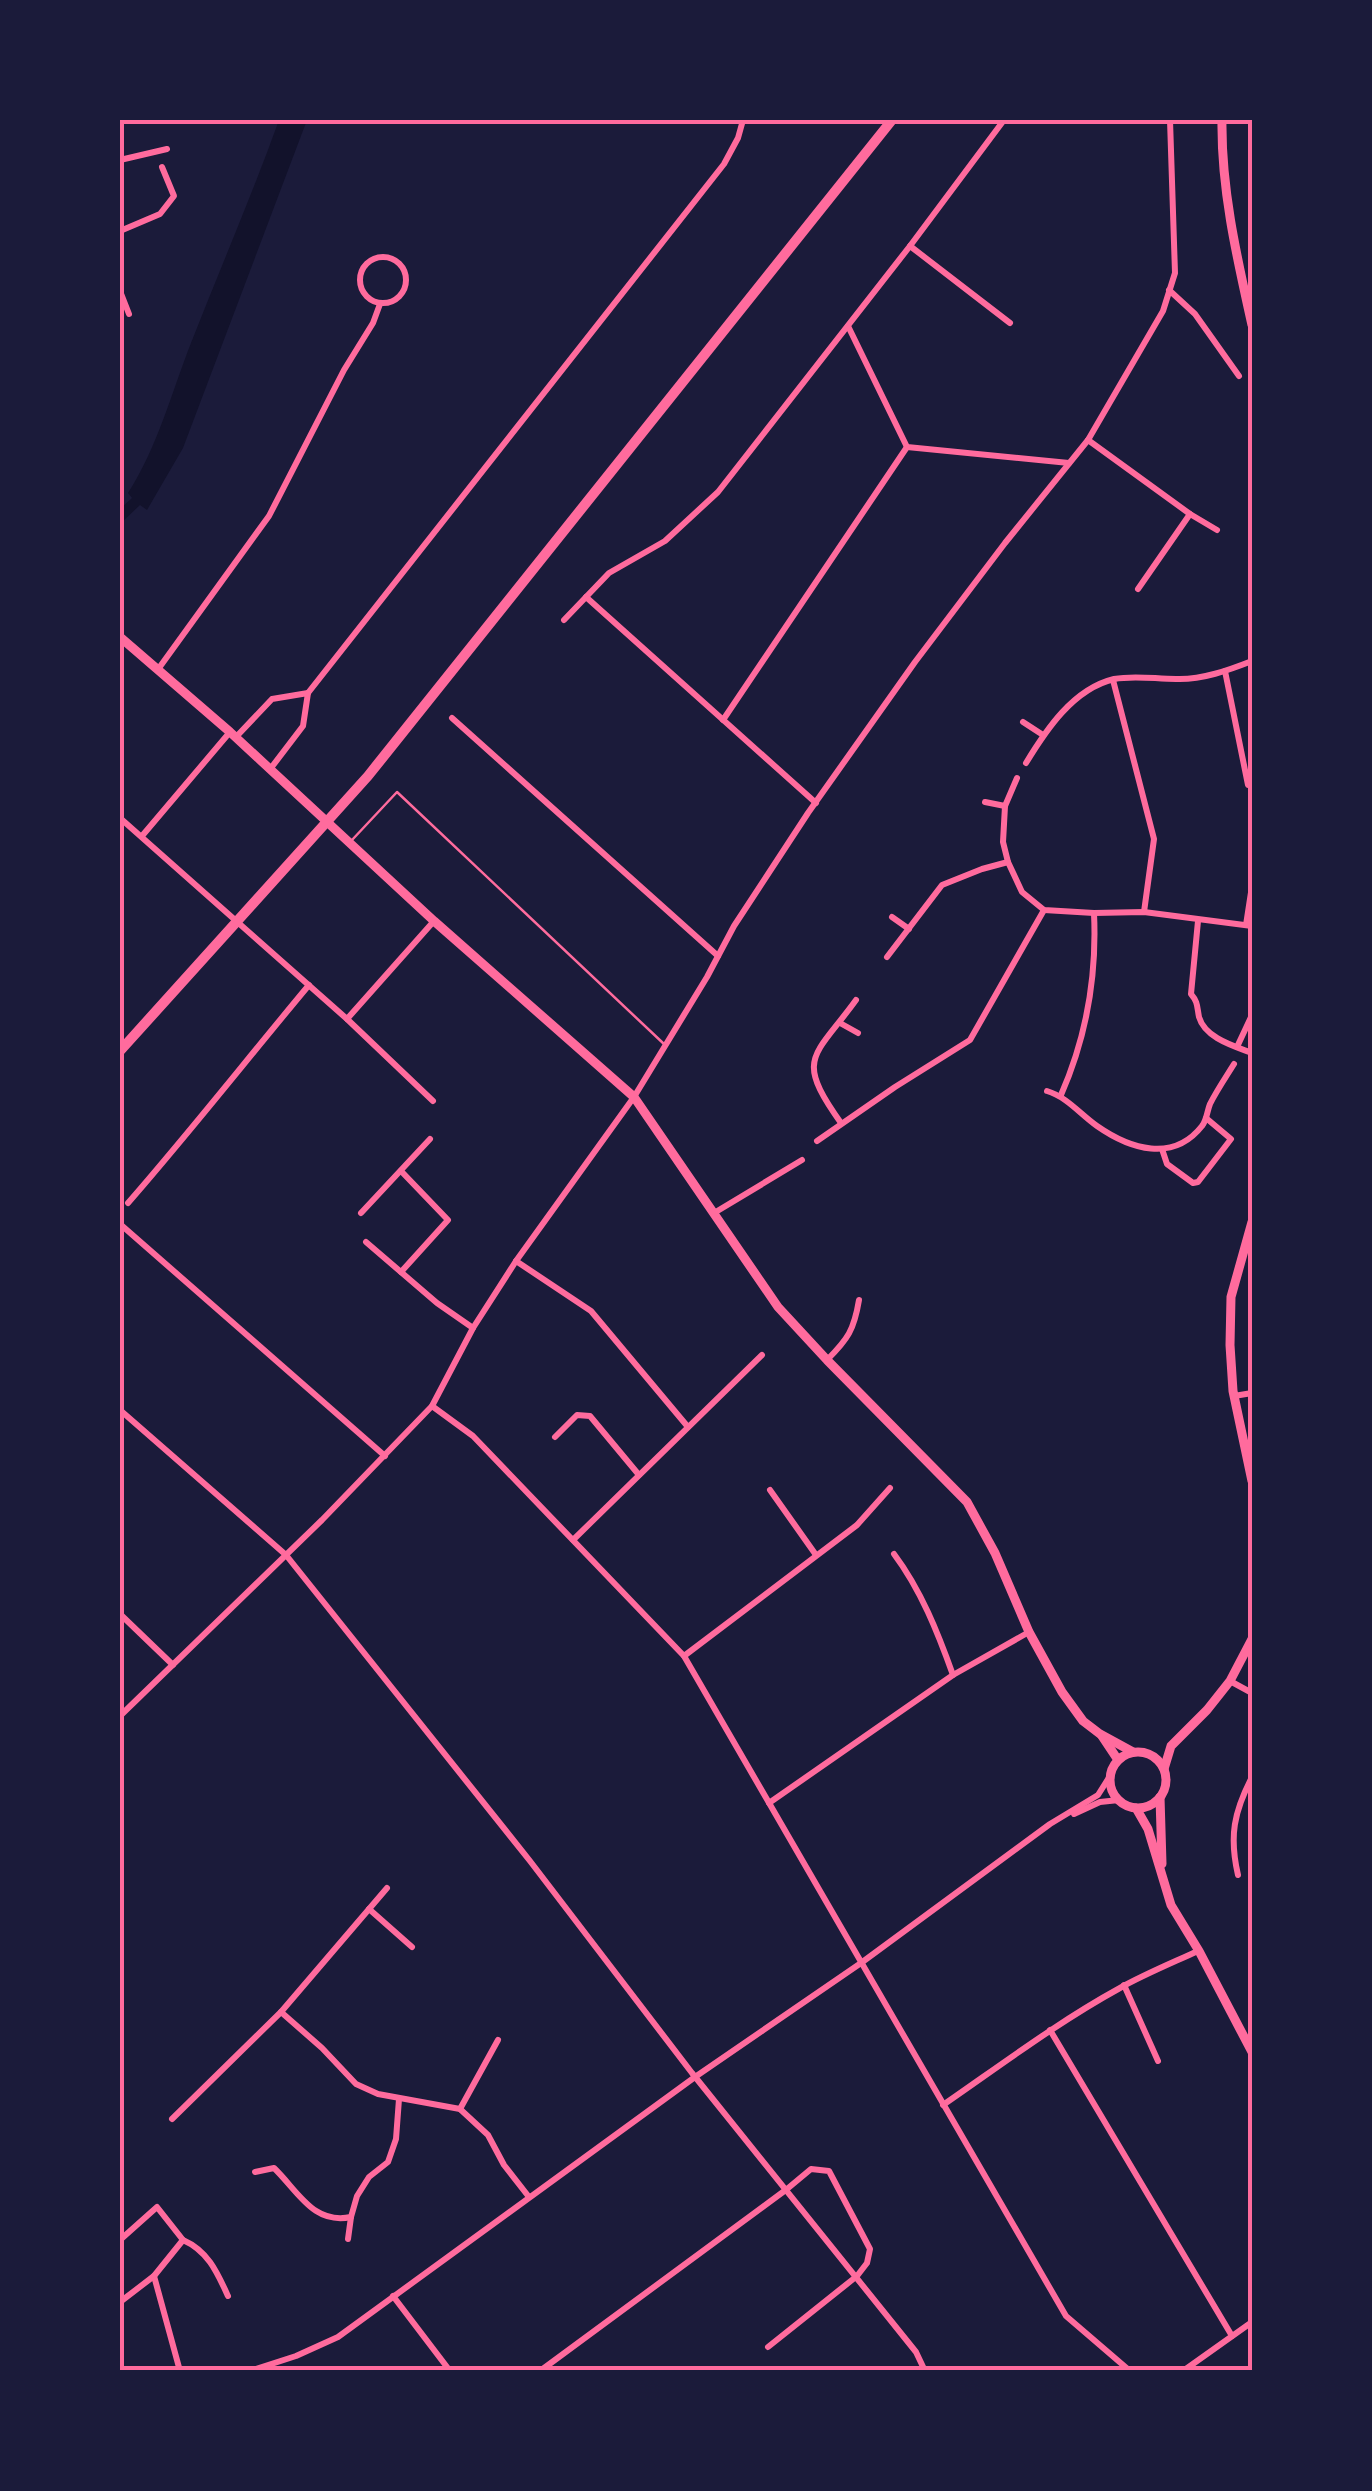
<svg xmlns="http://www.w3.org/2000/svg" width="1372" height="2491" viewBox="0 0 1372 2491" font-family="'IBM Plex Sans',sans-serif">
	<rect width="100%" height="100%" fill="#1b1b3a"/>
	<!-- water -->
	<path fill="#12122b" d="M279 120H307L183 448 147 510 140 505 120 524V509L132 498 128 493C158 446 171 394 191 343 220 269 252 195 279 120Z"/>
	<g fill="none" stroke-linecap="round" stroke-linejoin="round">
		<!-- service -->
		<polyline stroke="#ff6b9d" stroke-width="2.5" points="352,840 397,792 664,1044"/>
		<!-- minor -->
		<g stroke="#ff6b9d" stroke-width="6">
			<polyline points="120,160 167,149"/>
			<polyline points="120,231 160,214 174,196 162,167"/>
			<polyline points="910,246 1010,323"/>
			<circle cx="383" cy="280" r="23"/>
			<polyline points="1169,290 1195,314 1239,376"/>
			<polyline points="120,291 129,314"/>
			<polyline points="848,326 907,447 1069,463"/>
			<polyline points="1088,440 1190,514 1138,589"/>
			<polyline points="1190,514 1217,530"/>
			<polyline points="586,597 816,803"/>
			<polyline points="564,620 609,573 665,541 718,492 910,246 1004,120"/>
			<polyline points="159,668 269,516 344,370 373,323 380,304"/>
			<polyline points="1225,671 1248,785"/>
			<polyline points="1113,680 1154,839 1144,912"/>
			<polyline points="308,693 724,164 738,138 743,120"/>
			<polyline points="452,718 718,956"/>
			<polyline points="723,720 907,447"/>
			<polyline points="1023,722 1043,735"/>
			<polyline points="236,737 272,699 308,693 303,726 271,768"/>
			<path d="M1026 763C1046 730 1073 689 1114 679 1135 675 1155 679 1176 679 1202 680 1229 670 1252 661"/>
			<polyline points="1017,778 1005,806 1003,842 1008,862 1022,892 1044,910 1094,913 1144,912 1252,926"/>
			<polyline points="985,802 1005,806"/>
			<polyline points="120,818 347,1019 433,1101"/>
			<polyline points="142,836 230,732"/>
			<polyline points="892,917 909,929"/>
			<path d="M1198 921 1191 994C1198 1002 1197 1007 1199 1017 1205 1038 1234 1046 1252 1053"/>
			<polyline points="1246,925 1252,886"/>
			<polyline points="887,957 942,885 982,869 1008,862"/>
			<polyline points="347,1019 434,921"/>
			<polyline points="840,1023 858,1033"/>
			<polyline points="1237,1047 1252,1015"/>
			<path d="M1047 1091C1067 1097 1080 1114 1097 1126 1130 1149 1173 1163 1202 1126 1207 1120 1207 1111 1210 1104 1217 1090 1226 1077 1234 1064"/>
			<path d="M1061 1095C1086 1038 1097 976 1094 913"/>
			<path d="M841 1123C794 1057 814 1058 856 1000"/>
			<polyline points="817,1141 895,1087 970,1040 1044,910"/>
			<polyline points="1162,1149 1167,1164 1193,1183 1198,1182 1231,1139 1206,1118"/>
			<path d="M128 1203C190 1132 248 1058 309 985"/>
			<polyline points="361,1213 430,1139"/>
			<polyline points="714,1213 802,1160"/>
			<polyline points="120,1224 385,1456"/>
			<polyline points="366,1242 437,1303 473,1328"/>
			<polyline points="516,1261 591,1311 688,1427"/>
			<polyline points="401,1272 448,1220 401,1171"/>
			<path d="M827 1360C848 1339 854 1330 859 1300"/>
			<polyline points="1234,1396 1252,1393"/>
			<polyline points="432,1406 473,1436 684,1656 1066,2316 1130,2371"/>
			<polyline points="120,1410 286,1555 530,1861 692,2073 916,2352 925,2371"/>
			<polyline points="555,1437 577,1415 590,1416 639,1475"/>
			<polyline points="770,1490 816,1555"/>
			<polyline points="573,1540 762,1355"/>
			<path d="M894 1554C921 1590 938 1633 953 1675"/>
			<polyline points="120,1614 173,1665"/>
			<polyline points="684,1656 857,1525 890,1488"/>
			<polyline points="1230,1681 1252,1693"/>
			<polyline points="120,1716 322,1520 432,1406 473,1328 516,1261 634,1097 707,977 734,926 808,813 915,662 1005,543 1088,440 1163,311 1175,273 1170,120"/>
			<polyline points="769,1803 953,1675 1029,1632"/>
			<polyline points="1074,1814 1100,1802 1119,1800"/>
			<path d="M1238 1875C1229 1836 1234 1812 1252 1777"/>
			<polyline points="369,1909 412,1947"/>
			<polyline points="1124,1985 1158,2061"/>
			<polyline points="281,2012 322,2048 356,2084 378,2094 460,2109 488,2135 504,2165 529,2197"/>
			<polyline points="1050,2030 1232,2336"/>
			<path d="M943 2105C1001 2065 1058 2022 1120 1988 1145 1974 1172 1963 1198 1951"/>
			<polyline points="460,2109 498,2040"/>
			<polyline points="172,2119 281,2012 387,1888"/>
			<path d="M255 2172 274 2168C298 2191 313 2225 351 2217L357 2196 369 2177 388 2162 396 2139 399 2099"/>
			<polyline points="348,2239 351,2217"/>
			<polyline points="120,2240 157,2207 183,2240 154,2276 120,2302"/>
			<path d="M183 2240C208 2251 217 2272 228 2296"/>
			<polyline points="154,2276 180,2371"/>
			<polyline points="393,2296 450,2371"/>
			<polyline points="250,2371 296,2356 338,2337 695,2077 861,1963 1050,1824 1098,1795 1110,1776"/>
			<polyline points="540,2371 787,2189 811,2169 829,2171 870,2249 867,2263 857,2276 768,2347"/>
			<polyline points="1183,2371 1252,2322"/>
		</g>
		<!-- secondary -->
		<g stroke="#ff6b9d" stroke-width="9">
			<path d="M1222 120C1221 189 1237 258 1252 325"/>
			<polyline points="120,637 230,732 434,921 634,1097 778,1307 827,1360 967,1502 995,1553 1029,1632 1062,1692 1083,1721 1100,1734 1133,1752"/>
			<polyline points="1252,1222 1231,1297 1230,1345 1233,1391 1252,1481"/>
			<polyline points="1102,1736 1118,1760"/>
			<circle cx="1138" cy="1780" r="28"/>
			<polyline points="1164,1769 1171,1746 1207,1710 1230,1681 1252,1639"/>
			<polyline points="1160,1797 1162,1864"/>
			<polyline points="1136,1808 1148,1829 1171,1905 1199,1951 1252,2052"/>
		</g>
		<!-- primary -->
		<polyline stroke="#ff6b9d" stroke-width="10" points="120,1051 368,776 892,120"/>
	</g>
	<!-- border -->
	<rect width="1372" height="2491" fill="none" stroke="#1b1b3a" stroke-width="245"/>
	<rect x="122" y="122" width="1128" height="2246" fill="none" stroke="#ff6b9d" stroke-width="4"/>
</svg>
